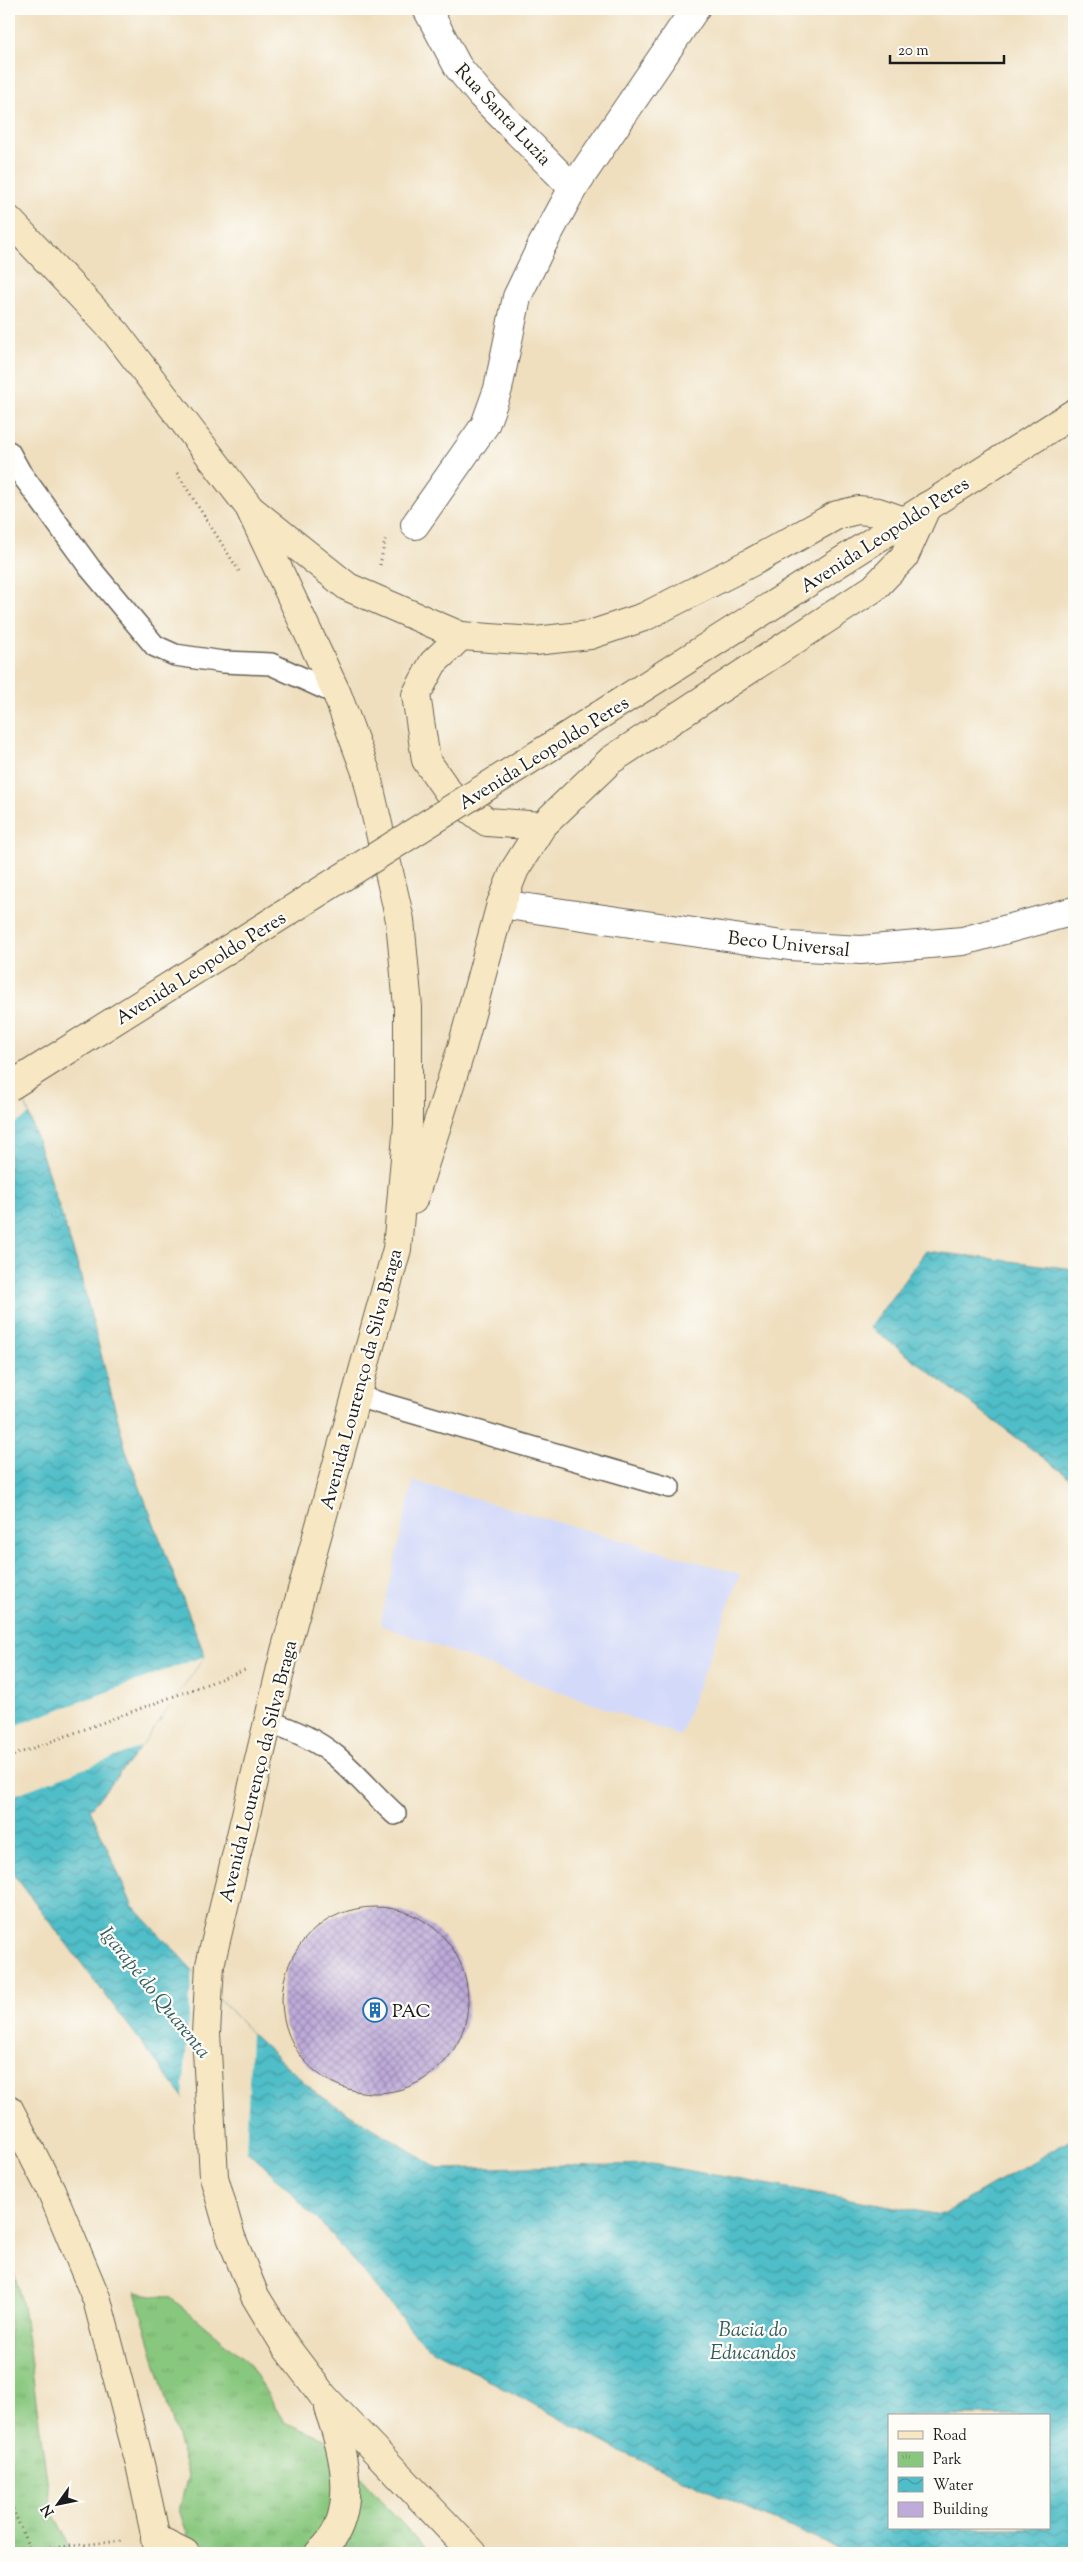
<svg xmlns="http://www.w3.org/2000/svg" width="1083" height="2562" viewBox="0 0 1083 2562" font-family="'Sorts Mill Goudy',serif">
	<defs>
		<pattern id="park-tufts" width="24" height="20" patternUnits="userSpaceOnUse" patternTransform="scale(1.25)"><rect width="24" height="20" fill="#88c77e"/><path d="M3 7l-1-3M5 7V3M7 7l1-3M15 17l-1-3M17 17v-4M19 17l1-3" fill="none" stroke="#75aa6c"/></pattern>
		<pattern id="water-waves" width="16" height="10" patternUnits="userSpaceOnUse" patternTransform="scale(1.25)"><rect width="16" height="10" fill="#50bec8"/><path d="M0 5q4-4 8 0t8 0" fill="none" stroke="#429aa2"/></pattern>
		<pattern id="building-cross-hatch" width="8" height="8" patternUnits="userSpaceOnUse" patternTransform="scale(1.25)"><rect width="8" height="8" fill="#bfabda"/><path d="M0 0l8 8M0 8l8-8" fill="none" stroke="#9a8ab0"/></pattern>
	</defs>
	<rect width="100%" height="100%" fill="#fdfcf7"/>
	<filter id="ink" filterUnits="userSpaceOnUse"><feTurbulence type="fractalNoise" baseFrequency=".02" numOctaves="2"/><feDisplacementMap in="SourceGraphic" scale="10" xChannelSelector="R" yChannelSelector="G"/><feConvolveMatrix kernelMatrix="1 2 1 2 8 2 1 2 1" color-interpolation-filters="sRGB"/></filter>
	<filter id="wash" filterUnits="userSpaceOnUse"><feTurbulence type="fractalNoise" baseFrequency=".0096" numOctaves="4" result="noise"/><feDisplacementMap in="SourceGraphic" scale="20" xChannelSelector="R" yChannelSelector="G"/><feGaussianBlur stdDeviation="1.12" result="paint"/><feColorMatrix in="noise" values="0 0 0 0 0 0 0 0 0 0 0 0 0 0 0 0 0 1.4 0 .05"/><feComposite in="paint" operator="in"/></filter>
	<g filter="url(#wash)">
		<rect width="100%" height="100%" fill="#efdfbf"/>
		<!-- built -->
		<polygon fill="#d3d9f9" points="413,1481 740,1574 680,1736 380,1625"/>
		<!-- park -->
		<g fill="url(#park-tufts)" stroke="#52724d">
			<polygon points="9,2255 23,2306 51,2509 73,2553 9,2553"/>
			<polygon points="135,2292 171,2298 249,2363 284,2422 326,2440 429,2553 194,2553 179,2510 188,2475"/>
		</g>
		<!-- water -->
		<g fill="url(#water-waves)" stroke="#366d72" fill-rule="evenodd">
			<path d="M9 1053 79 1269 126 1451 205 1656 141 1747 90 1809 132 1905 251 2033 317 2094 440 2169 651 2164 941 2215 1074 2138V2553H848L622 2452 426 2346 321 2223 262 2164 183 2097 9 1868ZM889 2416H1049V2528H889Z"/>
			<polygon points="926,1251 1074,1269 1074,1481 870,1327"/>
		</g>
		<!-- pier -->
		<g fill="#efdfbf">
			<polygon points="9,1053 29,1115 9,1128"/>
			<polygon points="205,1656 141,1747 9,1797 9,1728"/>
			<polygon points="192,1970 251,2033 246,2154 191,2108 183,2097"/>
		</g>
		<g id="blocks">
			<!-- building -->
			<circle fill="url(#building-cross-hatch)" cx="375" cy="2000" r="93"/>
		</g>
	</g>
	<g filter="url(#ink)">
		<use href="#blocks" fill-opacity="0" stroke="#666055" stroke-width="1"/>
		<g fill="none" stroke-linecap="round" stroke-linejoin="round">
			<!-- lane casing -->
			<g stroke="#666055" stroke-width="24">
				<g id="lane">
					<polyline points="9,452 20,472 90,568 155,646 175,655 223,662 271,664 337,694"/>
					<polyline points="356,1396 669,1487"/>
					<path d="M268 1721C293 1730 317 1740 337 1757 358 1775 375 1796 395 1814"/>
				</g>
			</g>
			<!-- street casing -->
			<g stroke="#666055" stroke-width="30">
				<g id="street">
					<polyline points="427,9 458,67 481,95 573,188"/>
					<polyline points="415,525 485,425 498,389 517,297 541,247 573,188 695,9"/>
					<polyline points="501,904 789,946 861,950 963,941 1074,911"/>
				</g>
			</g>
			<!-- secondary casing -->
			<g stroke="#666055" stroke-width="30">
				<g id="secondary">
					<polyline points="9,220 116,333 249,507 337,694 366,772 400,920 408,1007 408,1124 397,1249 285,1651 210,1965 206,2033 214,2177 231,2237 255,2296 286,2347 324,2397 473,2553"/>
					<polyline points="253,511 348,587 461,636 535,641 590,635 644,617 752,562 837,515 858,510 878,512 904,521"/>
					<polyline points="461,636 433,663 416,695 426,760 449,793 487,822 542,826"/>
					<polyline points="553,745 1074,413"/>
					<polyline points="413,1200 462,1047 501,904 515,869 542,826 611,760 874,588 904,557 927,506"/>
					<polyline points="9,2109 51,2190 97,2300 140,2464 159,2553"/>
					<polyline points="155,2538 185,2553"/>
					<path d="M319 2553C361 2517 344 2452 328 2408"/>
				</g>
			</g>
			<!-- path -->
			<g stroke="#666055" stroke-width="3" stroke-dasharray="1 4" stroke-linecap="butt">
				<polyline points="177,473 239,571"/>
				<polyline points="380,565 385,540"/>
				<polyline points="9,1757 245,1670"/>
				<polyline points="9,2500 31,2553"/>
				<polyline points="30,2550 122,2541"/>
			</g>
			<!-- lane -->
			<use href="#lane" stroke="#fff" stroke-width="21"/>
			<!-- street -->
			<use href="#street" stroke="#fff" stroke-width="28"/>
			<!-- secondary -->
			<use href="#secondary" stroke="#f7e8c3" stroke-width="28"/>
			<!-- secondary-bridge casing -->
			<g stroke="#666055" stroke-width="30" stroke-linecap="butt">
				<polyline id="secondary-bridge" points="9,1087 553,745"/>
			</g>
			<!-- secondary-bridge -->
			<use href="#secondary-bridge" stroke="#f7e8c3" stroke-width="28"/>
		</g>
	</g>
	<!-- icons -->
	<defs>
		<g id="building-ring" transform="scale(1.25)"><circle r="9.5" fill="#fdfcf7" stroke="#1f6fb2" stroke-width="1.5"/><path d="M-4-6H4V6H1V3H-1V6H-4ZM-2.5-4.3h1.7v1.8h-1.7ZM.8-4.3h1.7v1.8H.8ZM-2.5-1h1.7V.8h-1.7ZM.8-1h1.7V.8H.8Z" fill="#1f6fb2"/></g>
	</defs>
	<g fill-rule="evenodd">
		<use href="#building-ring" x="375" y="2010"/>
	</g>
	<g text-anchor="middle" stroke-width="4.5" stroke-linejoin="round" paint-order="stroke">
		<!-- street labels -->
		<g font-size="19" fill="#1c1c1c" stroke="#fdfcf7">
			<text transform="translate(504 114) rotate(47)" y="7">Rua Santa Luzia</text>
			<text transform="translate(884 534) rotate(-33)" y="7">Avenida Leopoldo Peres</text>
			<text transform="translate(543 752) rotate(-32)" y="7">Avenida Leopoldo Peres</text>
			<text transform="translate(789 943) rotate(6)" y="7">Beco Universal</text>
			<text transform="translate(200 967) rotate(-32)" y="7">Avenida Leopoldo Peres</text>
			<text transform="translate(360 1379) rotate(-75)" y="7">Avenida Lourenço da Silva Braga</text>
			<text transform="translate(257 1771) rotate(-76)" y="7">Avenida Lourenço da Silva Braga</text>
		</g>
		<!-- poi labels -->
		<g font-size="19" fill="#1c1c1c" stroke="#fdfcf7" text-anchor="start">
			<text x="392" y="2017">PAC</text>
		</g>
		<!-- water labels -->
		<g font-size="20" font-style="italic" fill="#315d61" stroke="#fdfcf7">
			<text transform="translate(156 1992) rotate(51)" y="7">Igarapé do Quarenta</text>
			<text x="753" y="2336">Bacia do<tspan x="753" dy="23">Educandos</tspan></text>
		</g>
	</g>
	<!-- margin -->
	<rect width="1083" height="2562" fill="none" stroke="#fdfcf7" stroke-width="30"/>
	<!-- legend -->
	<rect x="888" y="2414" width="162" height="115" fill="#fdfcf7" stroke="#a3a29f"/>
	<rect x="898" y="2431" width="25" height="8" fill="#f7e8c3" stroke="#a3a29f"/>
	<text x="933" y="2440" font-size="15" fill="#1c1c1c">Road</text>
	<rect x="898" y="2452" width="25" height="15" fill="url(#park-tufts)" stroke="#a3a29f"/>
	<text x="933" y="2464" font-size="15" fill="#1c1c1c">Park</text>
	<rect x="898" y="2477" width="25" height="15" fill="url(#water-waves)" stroke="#a3a29f"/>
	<text x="933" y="2490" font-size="15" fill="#1c1c1c">Water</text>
	<rect x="898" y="2502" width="25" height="15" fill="#bfabda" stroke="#a3a29f"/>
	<text x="933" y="2514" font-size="15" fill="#1c1c1c">Building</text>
	<!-- north arrow -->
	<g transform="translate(58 2504) rotate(237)" stroke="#fdfcf7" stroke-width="4" paint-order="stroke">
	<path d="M0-4L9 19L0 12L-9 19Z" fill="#1c1c1c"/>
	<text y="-8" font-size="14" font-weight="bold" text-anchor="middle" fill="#1c1c1c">N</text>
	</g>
	<!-- scale -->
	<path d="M890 55v8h114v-8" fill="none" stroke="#1c1c1c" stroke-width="2.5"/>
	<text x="898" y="55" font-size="15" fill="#1c1c1c" stroke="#fdfcf7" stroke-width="4" paint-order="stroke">20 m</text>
</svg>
